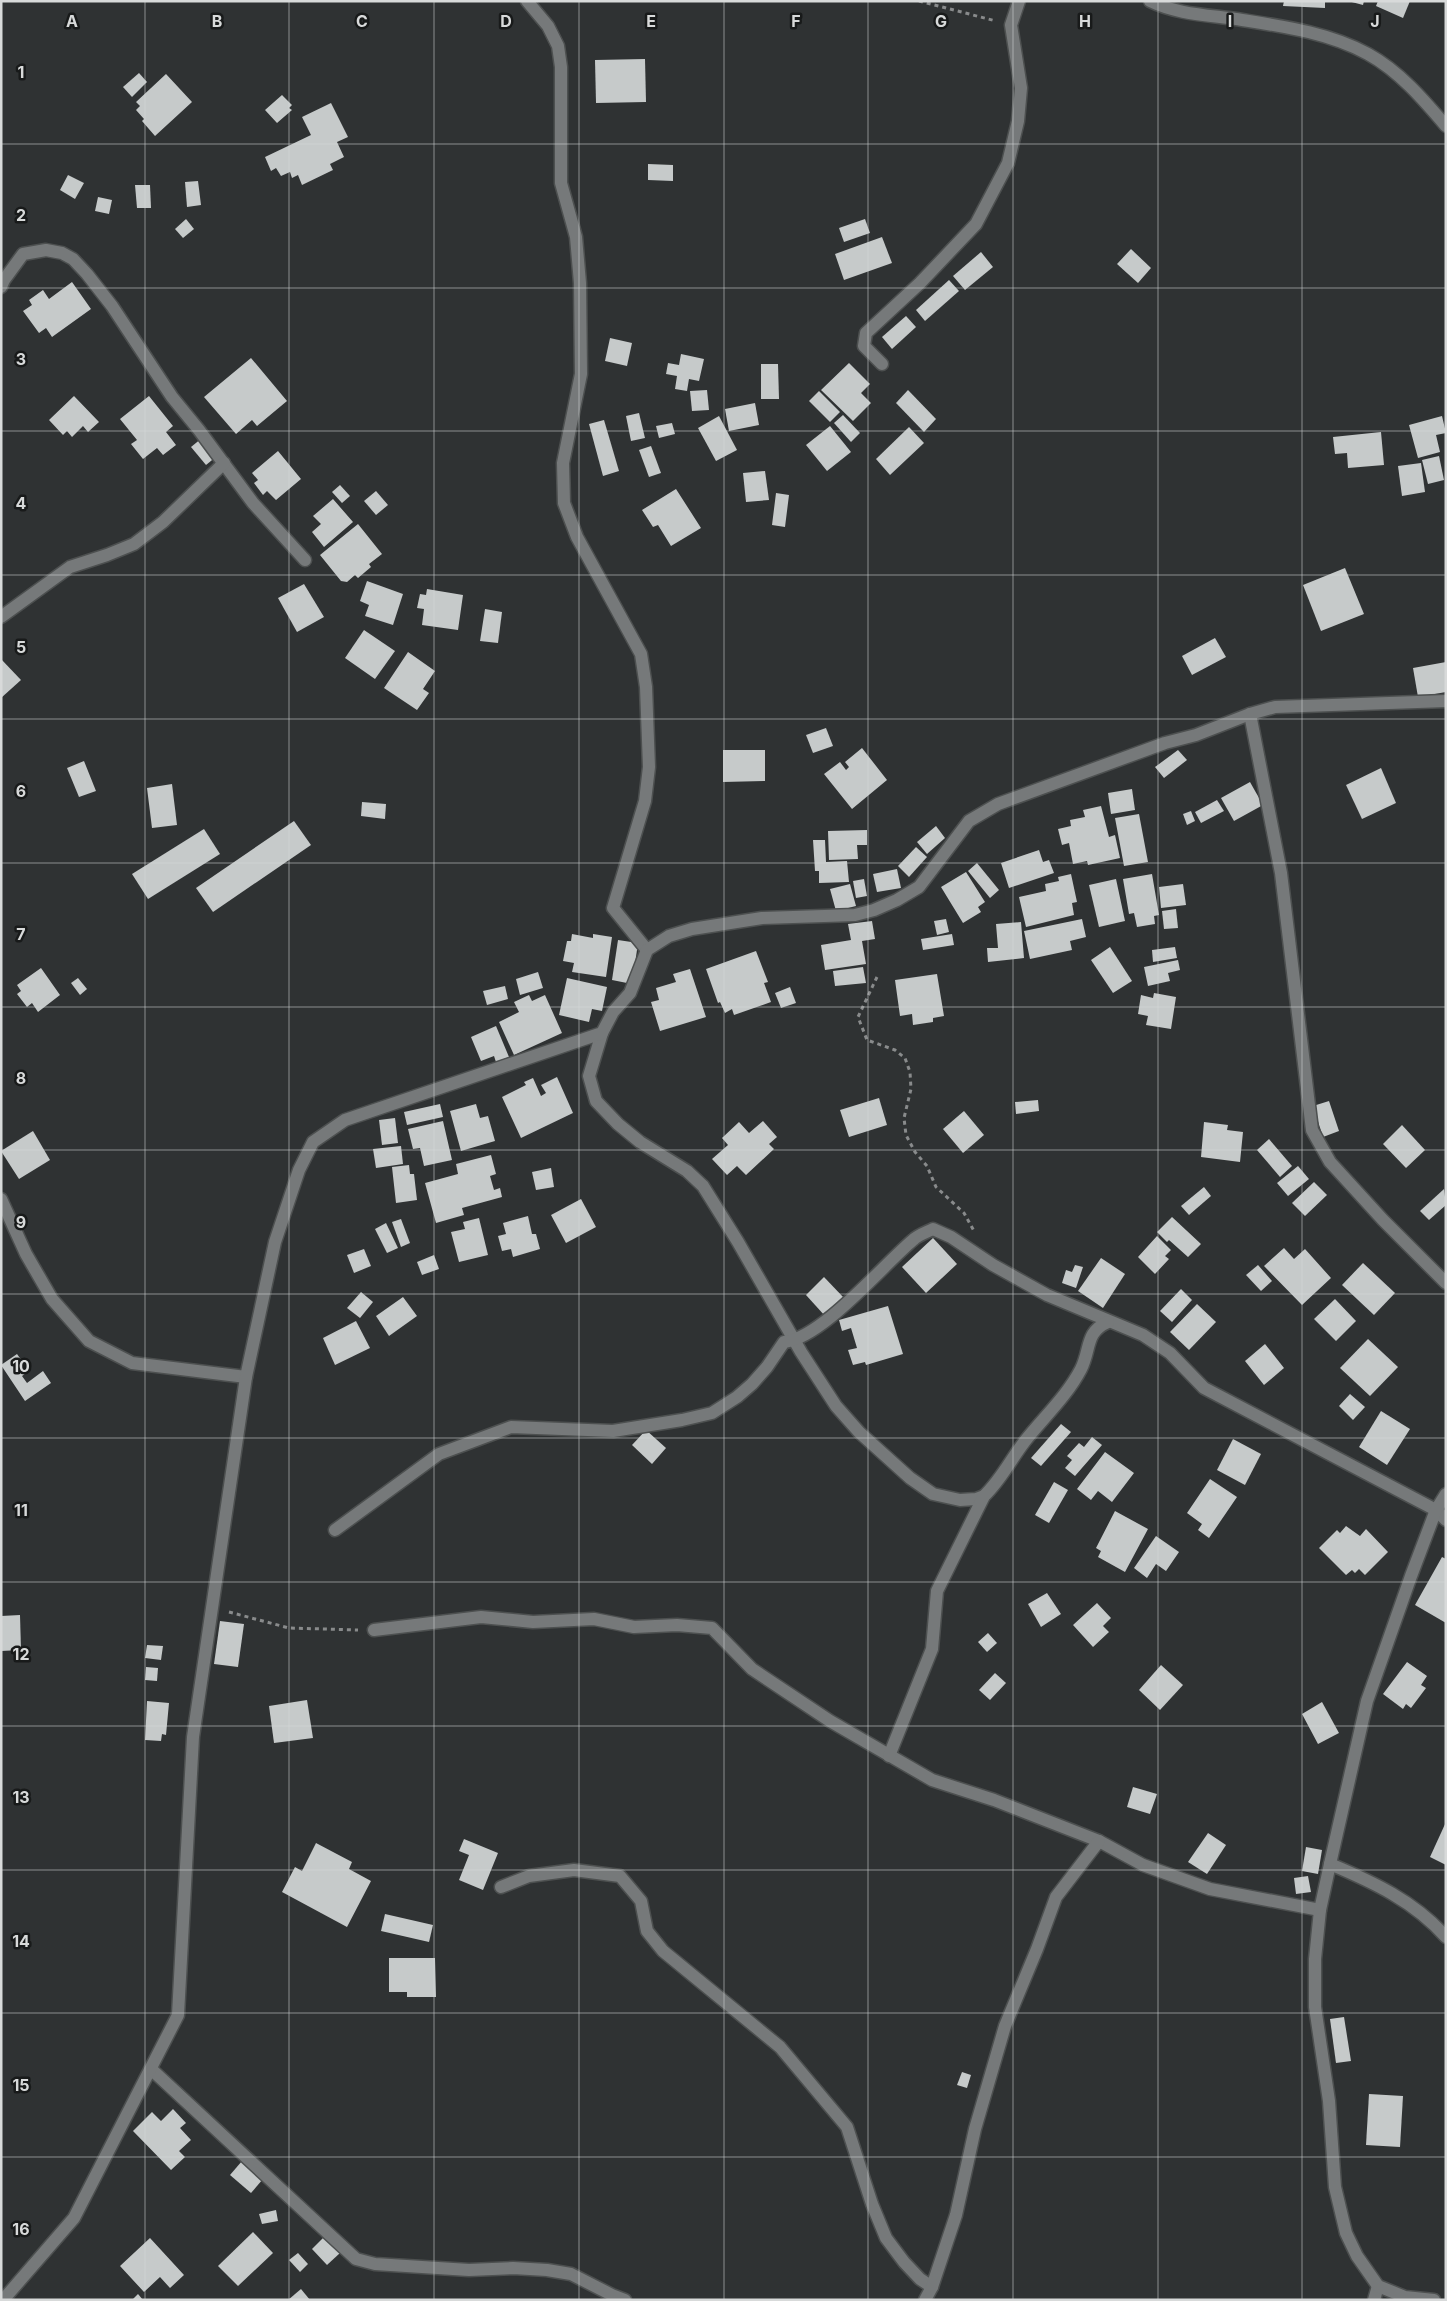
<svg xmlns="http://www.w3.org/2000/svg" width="1447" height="2301" viewBox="0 0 1447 2301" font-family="Inter,sans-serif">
	<rect width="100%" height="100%" fill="#2f3233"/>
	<!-- building -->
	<g fill="#c6caca">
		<polygon points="1284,1 1325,1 1325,8 1283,6"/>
		<polygon points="1348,1 1364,1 1363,5"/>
		<polygon points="1378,1 1410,1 1403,18 1376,6"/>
		<polygon points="645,59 646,102 596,103 595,60"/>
		<polygon points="139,73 147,82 132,97 123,87"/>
		<polygon points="166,74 192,102 155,136 142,121 144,119 136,110 140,106 136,102"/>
		<polygon points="282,95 292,105 289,108 292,110 277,123 265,110"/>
		<polygon points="331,103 348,137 337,142 344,157 330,164 333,170 302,185 298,175 292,178 290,172 281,176 276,168 271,171 265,157 311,135 302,117"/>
		<polygon points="648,164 673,165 673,181 648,180"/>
		<polygon points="68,175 84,183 75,199 60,190"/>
		<polygon points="198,181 201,205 187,207 185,182"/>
		<polygon points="135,185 150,185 151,208 137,208"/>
		<polygon points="98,197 112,200 109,214 95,211"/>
		<polygon points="186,219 194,229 183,238 175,229"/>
		<polygon points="865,219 870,233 844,242 839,228"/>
		<polygon points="882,237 892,263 844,280 835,254"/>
		<polygon points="1131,249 1151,268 1138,283 1117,264"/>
		<polygon points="981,252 993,267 965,290 953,276"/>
		<polygon points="949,280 959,291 925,321 916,310"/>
		<polygon points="72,282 91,309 52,337 46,328 39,333 23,311 32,305 29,300 43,290 49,299"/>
		<polygon points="906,316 916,327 892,349 882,337"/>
		<polygon points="610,338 632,343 627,366 605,361"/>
		<polygon points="681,354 704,359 699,381 689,379 687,391 675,389 677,376 666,374 668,363 679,365"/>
		<polygon points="251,358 287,401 257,426 252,420 236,434 204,397"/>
		<polygon points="849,363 870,384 861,393 871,403 853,421 821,390"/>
		<polygon points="761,364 778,364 779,399 761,399"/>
		<polygon points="707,390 709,410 692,411 690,391"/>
		<polygon points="908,390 936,419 924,432 896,403"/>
		<polygon points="819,391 840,412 830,422 809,401"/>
		<polygon points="74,396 99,422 88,432 83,426 72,437 67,431 63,435 49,420"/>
		<polygon points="149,396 173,426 166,432 176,445 163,455 157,448 143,459 131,444 137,440 120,419"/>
		<polygon points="755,403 759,425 729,431 725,409"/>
		<polygon points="639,413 645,438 631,441 626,416"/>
		<polygon points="843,415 860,433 851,442 834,423"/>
		<polygon points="719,416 737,450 716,461 698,428"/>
		<polygon points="1442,416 1446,433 1436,435 1440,452 1418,458 1409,425"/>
		<polygon points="604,420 619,471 603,476 589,424"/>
		<polygon points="672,423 675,434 659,438 656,426"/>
		<polygon points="830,426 851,452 827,471 806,445"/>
		<polygon points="909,427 924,443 890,475 876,459"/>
		<polygon points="1381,432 1384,465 1348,468 1347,453 1335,454 1333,437"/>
		<polygon points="202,438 217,456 206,465 191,447"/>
		<polygon points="651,446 661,473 649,477 639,450"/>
		<polygon points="278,451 301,479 276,500 267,491 263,495 254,483 258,480 252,473"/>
		<polygon points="1439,456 1444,480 1428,484 1422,460"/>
		<polygon points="1421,463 1425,492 1402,496 1398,466"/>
		<polygon points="765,471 769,500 746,502 743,473"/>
		<polygon points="340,485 350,496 342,503 332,492"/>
		<polygon points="676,489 701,528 671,546 658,525 653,527 642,510"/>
		<polygon points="376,491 388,505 376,515 364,501"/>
		<polygon points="776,493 789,495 785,527 772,525"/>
		<polygon points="333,499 353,522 324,547 312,532 321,524 313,516"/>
		<polygon points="358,524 382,554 369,564 371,567 358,578 355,575 347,582 341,581 320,555"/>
		<polygon points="1345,568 1364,614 1321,631 1303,585"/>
		<polygon points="367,581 403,594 393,625 365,616 369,605 360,601"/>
		<polygon points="304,584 324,617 297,632 278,598"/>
		<polygon points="427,589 463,595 458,630 422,625 424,609 417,608 420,594 426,595"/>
		<polygon points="485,609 502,612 498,643 480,641"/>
		<polygon points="364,630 395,651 375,679 345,658"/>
		<polygon points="1215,638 1226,657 1192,675 1182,656"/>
		<polygon points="408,652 435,671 423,689 429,693 417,710 384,688"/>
		<polygon points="1,659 21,680 1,698"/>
		<polygon points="1446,662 1446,692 1418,697 1413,668"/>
		<polygon points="826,728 833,746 813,753 806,735"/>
		<polygon points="862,748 887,780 852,809 824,774 840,762 846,770 849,767 845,762"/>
		<polygon points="723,750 765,750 765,781 723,782"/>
		<polygon points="1178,750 1187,760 1164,778 1155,767"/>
		<polygon points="84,761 96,791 79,797 67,768"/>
		<polygon points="1381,768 1396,803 1362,819 1346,785"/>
		<polygon points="1250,782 1263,805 1234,821 1221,798"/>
		<polygon points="172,784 177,825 152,828 147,788"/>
		<polygon points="1132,789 1135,810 1111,814 1108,793"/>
		<polygon points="1217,800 1224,811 1201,823 1195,812"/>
		<polygon points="362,802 386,804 385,819 361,816"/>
		<polygon points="1101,806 1109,837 1115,835 1120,858 1088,865 1087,861 1073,864 1069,843 1062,845 1058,829 1071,826 1070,820 1085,817 1083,810"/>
		<polygon points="1191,811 1195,821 1187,825 1183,814"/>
		<polygon points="1139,814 1148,862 1124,866 1115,818"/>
		<polygon points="294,821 311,845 213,912 196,888"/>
		<polygon points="936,826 945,838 927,854 917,842"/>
		<polygon points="204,829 220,854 148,899 132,874"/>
		<polygon points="867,830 867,845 857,845 858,859 829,860 828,831"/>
		<polygon points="813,840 825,840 826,862 847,861 849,882 819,883 819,871 815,871"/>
		<polygon points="916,847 927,857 909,877 898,866"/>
		<polygon points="1039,850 1043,862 1049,860 1054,873 1009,888 1001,863"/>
		<polygon points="977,863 999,890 990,898 968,871"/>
		<polygon points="897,869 901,888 877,892 873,874"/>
		<polygon points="966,872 985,902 978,907 981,912 963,923 941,887"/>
		<polygon points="1071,874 1077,902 1072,903 1074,915 1026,927 1019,897 1046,891 1045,884 1059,881 1058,877"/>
		<polygon points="1152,874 1159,915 1154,916 1155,924 1137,927 1134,913 1129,914 1123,879"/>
		<polygon points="864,879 867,896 856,898 853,881"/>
		<polygon points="1116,879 1125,921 1099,927 1089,885"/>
		<polygon points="850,884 856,906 836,911 830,889"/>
		<polygon points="1183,884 1186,905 1161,908 1159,887"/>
		<polygon points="1176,909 1178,928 1164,929 1162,911"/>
		<polygon points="946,919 949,932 937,935 934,921"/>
		<polygon points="1082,919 1086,937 1070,941 1072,950 1030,959 1024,931"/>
		<polygon points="872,921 875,939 862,941 866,964 825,970 821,945 851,940 848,924"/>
		<polygon points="1021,922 1024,958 988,962 987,948 998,948 996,924"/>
		<polygon points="572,934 593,938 593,934 612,937 606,977 572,972 574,963 563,961 567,941 571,941"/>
		<polygon points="952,934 954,945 923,950 921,939"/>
		<polygon points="618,940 638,943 632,984 612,980"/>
		<polygon points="1110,947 1132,981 1113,993 1091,960"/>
		<polygon points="1175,947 1177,958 1153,962 1152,950"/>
		<polygon points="756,951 768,982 764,983 771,1002 734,1015 732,1009 725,1013 720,1002 718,1003 706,969"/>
		<polygon points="1178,960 1180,970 1168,973 1170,981 1148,986 1144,967"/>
		<polygon points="863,967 866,983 835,986 833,971"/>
		<polygon points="41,968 60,995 38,1012 32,1003 27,1007 17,994 21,991 17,985"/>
		<polygon points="690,969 706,1017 660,1031 651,1002 659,1000 656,988 676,982 673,974"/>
		<polygon points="538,972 543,988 520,995 516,979"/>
		<polygon points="937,974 944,1016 933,1018 933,1022 913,1025 912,1014 900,1016 895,980"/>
		<polygon points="78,978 87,989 80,995 71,983"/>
		<polygon points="567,978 607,987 602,1011 592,1009 589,1022 559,1015"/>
		<polygon points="505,986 508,999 487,1005 483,991"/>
		<polygon points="790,987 796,1003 781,1008 775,993"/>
		<polygon points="1154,993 1176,997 1171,1029 1146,1025 1148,1016 1138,1014 1141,995 1153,998"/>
		<polygon points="529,995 532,1001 545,995 562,1033 514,1055 499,1022 519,1012 514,1002"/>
		<polygon points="496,1026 509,1057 496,1062 494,1056 481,1061 471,1037"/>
		<polygon points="557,1077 573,1113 521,1138 502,1097 526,1085 524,1082 533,1078 541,1096 546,1093 541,1085"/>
		<polygon points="879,1098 887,1125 849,1137 840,1110"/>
		<polygon points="1038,1100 1039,1111 1016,1114 1015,1102"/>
		<polygon points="1329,1101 1339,1131 1323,1137 1313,1106"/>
		<polygon points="440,1104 443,1117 407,1125 404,1112"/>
		<polygon points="476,1104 480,1118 488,1116 495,1141 461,1151 450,1111"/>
		<polygon points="964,1111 984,1135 963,1153 943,1129"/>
		<polygon points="395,1118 398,1143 382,1145 379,1120"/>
		<polygon points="443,1121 452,1160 424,1166 420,1148 413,1149 408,1129"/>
		<polygon points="763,1121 777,1137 769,1144 774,1149 746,1175 737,1166 727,1175 712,1159 728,1145 722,1138 739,1122 749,1133"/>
		<polygon points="1204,1122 1228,1125 1227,1130 1243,1132 1240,1162 1201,1157"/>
		<polygon points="1402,1125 1425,1150 1406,1168 1383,1144"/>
		<polygon points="33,1131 50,1160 19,1179 1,1151"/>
		<polygon points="1269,1139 1292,1166 1280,1177 1257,1150"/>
		<polygon points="401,1146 403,1164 376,1168 373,1149"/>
		<polygon points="491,1155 496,1174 490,1176 494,1190 500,1188 502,1197 462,1208 464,1215 436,1223 425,1183 458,1174 456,1164"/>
		<polygon points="409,1165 410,1174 414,1174 417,1200 396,1203 392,1167"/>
		<polygon points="1298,1166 1309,1179 1288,1196 1277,1183"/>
		<polygon points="551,1168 554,1187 536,1190 532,1172"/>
		<polygon points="1314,1182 1327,1195 1305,1216 1292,1203"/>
		<polygon points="1204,1187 1211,1196 1189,1215 1181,1206"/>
		<polygon points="1444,1189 1446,1205 1429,1220 1420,1211"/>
		<polygon points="581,1199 596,1227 566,1243 551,1215"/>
		<polygon points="528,1216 532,1234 536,1234 540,1249 513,1257 511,1249 502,1251 498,1236 506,1234 503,1223"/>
		<polygon points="1172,1217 1201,1244 1188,1257 1169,1240 1167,1242 1157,1232"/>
		<polygon points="479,1218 488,1255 459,1262 451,1232 465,1229 463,1222"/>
		<polygon points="401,1219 410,1243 401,1247 392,1222"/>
		<polygon points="386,1223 398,1248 387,1253 375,1229"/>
		<polygon points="1157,1236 1171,1250 1165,1256 1169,1259 1155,1274 1138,1257"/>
		<polygon points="933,1238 957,1264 926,1293 902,1267"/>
		<polygon points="1284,1248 1294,1259 1305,1249 1331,1278 1302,1305 1264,1266"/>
		<polygon points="364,1249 371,1266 354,1273 347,1255"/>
		<polygon points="434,1255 439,1269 422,1275 417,1262"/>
		<polygon points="1101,1258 1125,1274 1103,1308 1078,1291"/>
		<polygon points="1363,1263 1395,1293 1374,1315 1342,1285"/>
		<polygon points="1075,1265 1083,1267 1076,1288 1062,1283 1066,1270 1072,1272"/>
		<polygon points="1258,1265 1272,1281 1261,1291 1246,1275"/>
		<polygon points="824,1277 844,1298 825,1316 806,1295"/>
		<polygon points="1181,1289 1192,1300 1172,1322 1160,1311"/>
		<polygon points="361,1292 373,1302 360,1318 347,1308"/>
		<polygon points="403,1297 417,1316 389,1336 376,1316"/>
		<polygon points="1335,1299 1356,1321 1336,1341 1314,1319"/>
		<polygon points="1197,1304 1216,1322 1189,1350 1170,1332"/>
		<polygon points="888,1306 903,1354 866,1365 865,1362 853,1365 848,1350 857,1348 851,1328 842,1331 839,1320"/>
		<polygon points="356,1321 370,1348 335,1365 323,1338"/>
		<polygon points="1368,1339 1398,1367 1370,1396 1340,1368"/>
		<polygon points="1265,1344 1284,1368 1264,1385 1245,1361"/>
		<polygon points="17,1354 29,1371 22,1376 27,1383 43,1371 51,1383 25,1401 1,1365"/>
		<polygon points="1350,1394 1365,1407 1353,1420 1339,1406"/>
		<polygon points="1381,1411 1410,1429 1387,1465 1359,1447"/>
		<polygon points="1061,1424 1071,1432 1041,1466 1031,1458"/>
		<polygon points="646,1430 666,1448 652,1464 632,1445"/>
		<polygon points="1092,1437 1102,1445 1075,1476 1065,1468 1072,1460 1067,1456 1079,1443 1084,1447"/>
		<polygon points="1233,1439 1261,1454 1245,1485 1217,1470"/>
		<polygon points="1105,1452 1134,1473 1112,1502 1098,1491 1091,1500 1077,1489"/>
		<polygon points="1210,1479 1237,1497 1209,1538 1198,1530 1202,1524 1187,1513"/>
		<polygon points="1054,1482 1068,1490 1049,1523 1035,1515"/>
		<polygon points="1115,1511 1148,1529 1125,1572 1098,1557 1101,1551 1096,1548"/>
		<polygon points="1346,1526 1360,1536 1366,1529 1388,1552 1365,1575 1359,1569 1355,1573 1352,1570 1346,1575 1319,1548 1337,1530 1340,1533"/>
		<polygon points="1156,1536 1179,1552 1166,1571 1156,1564 1147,1578 1134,1568"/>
		<polygon points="1442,1557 1446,1559 1446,1623 1415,1605"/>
		<polygon points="1047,1593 1061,1614 1041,1627 1028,1604"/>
		<polygon points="1097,1603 1111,1618 1103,1626 1109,1632 1093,1647 1073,1625"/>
		<polygon points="20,1615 21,1650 1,1651 1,1616"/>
		<polygon points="220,1621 244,1624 238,1667 214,1664"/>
		<polygon points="988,1633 997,1643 987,1652 978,1642"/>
		<polygon points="147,1645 163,1646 161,1660 145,1658"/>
		<polygon points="1407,1662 1427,1676 1421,1685 1426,1688 1411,1708 1406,1704 1403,1709 1383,1694"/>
		<polygon points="1161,1665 1183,1685 1160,1710 1139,1690"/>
		<polygon points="146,1667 158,1668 157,1681 145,1680"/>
		<polygon points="995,1673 1006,1683 990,1700 979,1690"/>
		<polygon points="307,1700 313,1738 274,1743 269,1706"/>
		<polygon points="147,1701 169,1703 166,1735 162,1734 161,1741 145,1740"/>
		<polygon points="1322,1702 1339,1733 1318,1744 1302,1714"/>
		<polygon points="1133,1787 1157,1794 1150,1814 1127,1807"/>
		<polygon points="1446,1822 1446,1865 1430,1857"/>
		<polygon points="1208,1833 1226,1845 1207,1874 1188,1862"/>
		<polygon points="464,1839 498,1853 483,1890 459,1880 469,1855 459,1851"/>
		<polygon points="316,1843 352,1862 349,1869 371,1881 347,1927 282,1892 295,1867 302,1871"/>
		<polygon points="1306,1847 1322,1850 1318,1874 1302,1871"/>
		<polygon points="1308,1876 1311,1892 1296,1894 1294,1878"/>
		<polygon points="385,1914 433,1925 429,1942 381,1931"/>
		<polygon points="389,1958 435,1958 436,1997 407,1997 407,1992 389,1992"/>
		<polygon points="1344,2017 1351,2061 1336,2063 1330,2019"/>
		<polygon points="962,2072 971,2075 967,2088 957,2085"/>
		<polygon points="1369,2094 1403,2096 1400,2147 1366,2145"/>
		<polygon points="173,2109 186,2123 180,2128 191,2140 179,2151 185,2157 171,2170 133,2131 152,2112 161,2121"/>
		<polygon points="242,2161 263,2179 251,2193 230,2175"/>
		<polygon points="276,2210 278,2221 262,2224 259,2214"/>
		<polygon points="253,2232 273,2253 238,2286 218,2266"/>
		<polygon points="324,2237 340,2253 327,2265 312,2249"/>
		<polygon points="150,2238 184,2275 170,2288 160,2277 144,2292 120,2266"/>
		<polygon points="298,2253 308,2264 300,2272 289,2260"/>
		<polygon points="301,2289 310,2300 288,2300"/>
		<polygon points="138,2294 143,2300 132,2300"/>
	</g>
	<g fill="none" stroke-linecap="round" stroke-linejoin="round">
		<!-- minor casing -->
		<g stroke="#4d5050" stroke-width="15">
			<g id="minor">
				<polyline points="527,1 548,26 558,46 561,67 561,183 576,237 580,283 581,374 563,463 564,503 577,537 641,654 646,687 649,767 645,801 613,908 647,950"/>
				<path d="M1150 1C1176 14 1207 15 1236 19 1280 26 1328 32 1368 54 1399 71 1423 99 1446 126"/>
				<polyline points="1,287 4,280 23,254 46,250 62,253 73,259 87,274 112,306 172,397 199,430 253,503 305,560"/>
				<polyline points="882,364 864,346 866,333 920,283 976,224 1008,163 1018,121 1021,88 1011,25 1019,1"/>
				<polyline points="1,617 70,567 107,555 134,544 163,522 224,463"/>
				<polyline points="1250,714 1281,873 1312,1130 1330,1162 1383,1220 1446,1283"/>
				<polyline points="602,1033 589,1076 596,1101 618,1124 640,1142 687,1171 703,1186 738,1242 801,1352 836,1406 859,1432 910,1478 933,1494 960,1500 976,1499 984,1496"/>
				<polyline points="1,1199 26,1254 52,1299 89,1341 132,1363 246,1377"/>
				<path d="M335 1530 439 1454 511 1427 613 1431 682 1420 712 1413 737 1397 752 1384 767 1367 784 1342C822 1338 882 1266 913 1240 918 1235 927 1232 933 1229L951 1237 993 1265 1047 1295 1143 1335 1170 1353 1204 1388 1436 1510 1446 1520"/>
				<polyline points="374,1630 481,1617 533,1622 594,1619 634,1627 677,1625 712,1628 752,1669 830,1721 932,1780 994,1800 1099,1841 1143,1865 1210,1889 1320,1910"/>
				<path d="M889 1756 932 1649 937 1591 984 1496C1001 1480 1011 1459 1025 1441 1044 1417 1067 1396 1081 1369 1091 1349 1085 1332 1108 1322"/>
				<path d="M1330 1864C1373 1882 1414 1901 1446 1937"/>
				<polyline points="501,1887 529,1876 574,1870 620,1876 641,1901 647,1931 663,1951 780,2047 847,2127 872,2204 886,2238 904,2262 920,2279 932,2287"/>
				<polyline points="151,2069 356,2259 375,2264 469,2270 513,2268 547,2270 571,2274 612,2295 625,2300"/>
				<polyline points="3,2300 74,2218 178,2015 193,1737 246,1377 275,1242 299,1170 313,1142 345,1120 602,1033 613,1012 630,993 647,950 669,936 692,929 762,918 855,915 874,910 897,900 919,887 969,821 998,804 1165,743 1196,735 1250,714 1275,707 1446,701"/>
				<polyline points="925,2300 932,2287 956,2215 975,2129 1005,2026 1037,1949 1056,1897 1099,1841"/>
				<polyline points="1374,2300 1378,2286"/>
				<polyline points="1434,2300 1405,2297 1378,2286 1357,2256 1346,2233 1335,2187 1329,2101 1315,2007 1315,1959 1320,1910 1330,1864 1367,1701 1411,1576 1436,1510 1446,1494"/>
			</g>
		</g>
		<!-- path -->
		<g stroke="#898b8c" stroke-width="3" stroke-dasharray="4 4" stroke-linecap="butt">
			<polyline points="919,1 996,21"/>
			<polyline points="877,977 858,1017 867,1040 895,1050 905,1058 910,1072 911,1089 904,1118 906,1135 915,1152 927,1166 936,1187 964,1213 974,1231"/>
			<polyline points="229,1612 289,1628 358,1630"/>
		</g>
		<!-- minor -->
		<use href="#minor" stroke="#76797a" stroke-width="12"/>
	</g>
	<!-- grid -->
	<path fill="none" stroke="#d8dada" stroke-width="1" stroke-opacity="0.55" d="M145 1V2300M289 1V2300M434 1V2300M579 1V2300M724 1V2300M868 1V2300M1013 1V2300M1158 1V2300M1302 1V2300M1 144H1446M1 288H1446M1 431H1446M1 575H1446M1 719H1446M1 863H1446M1 1007H1446M1 1150H1446M1 1294H1446M1 1438H1446M1 1582H1446M1 1726H1446M1 1870H1446M1 2013H1446M1 2157H1446"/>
	<g font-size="16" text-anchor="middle" font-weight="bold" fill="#d8dada" stroke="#181a1a" stroke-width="5" stroke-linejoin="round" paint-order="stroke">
		<text x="72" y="27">A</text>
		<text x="217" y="27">B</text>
		<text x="362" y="27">C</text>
		<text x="506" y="27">D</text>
		<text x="651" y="27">E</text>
		<text x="796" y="27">F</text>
		<text x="941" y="27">G</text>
		<text x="1085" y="27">H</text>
		<text x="1230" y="27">I</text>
		<text x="1375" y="27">J</text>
		<text x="21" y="78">1</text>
		<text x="21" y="221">2</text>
		<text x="21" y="365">3</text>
		<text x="21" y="509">4</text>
		<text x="21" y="653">5</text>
		<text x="21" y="797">6</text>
		<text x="21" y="940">7</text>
		<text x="21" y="1084">8</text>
		<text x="21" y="1228">9</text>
		<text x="21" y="1372">10</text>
		<text x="21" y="1516">11</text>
		<text x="21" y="1660">12</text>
		<text x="21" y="1803">13</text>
		<text x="21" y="1947">14</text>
		<text x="21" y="2091">15</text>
		<text x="21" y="2235">16</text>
	</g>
	<!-- border -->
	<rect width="1447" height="2301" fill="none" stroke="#d8dada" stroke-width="5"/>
</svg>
